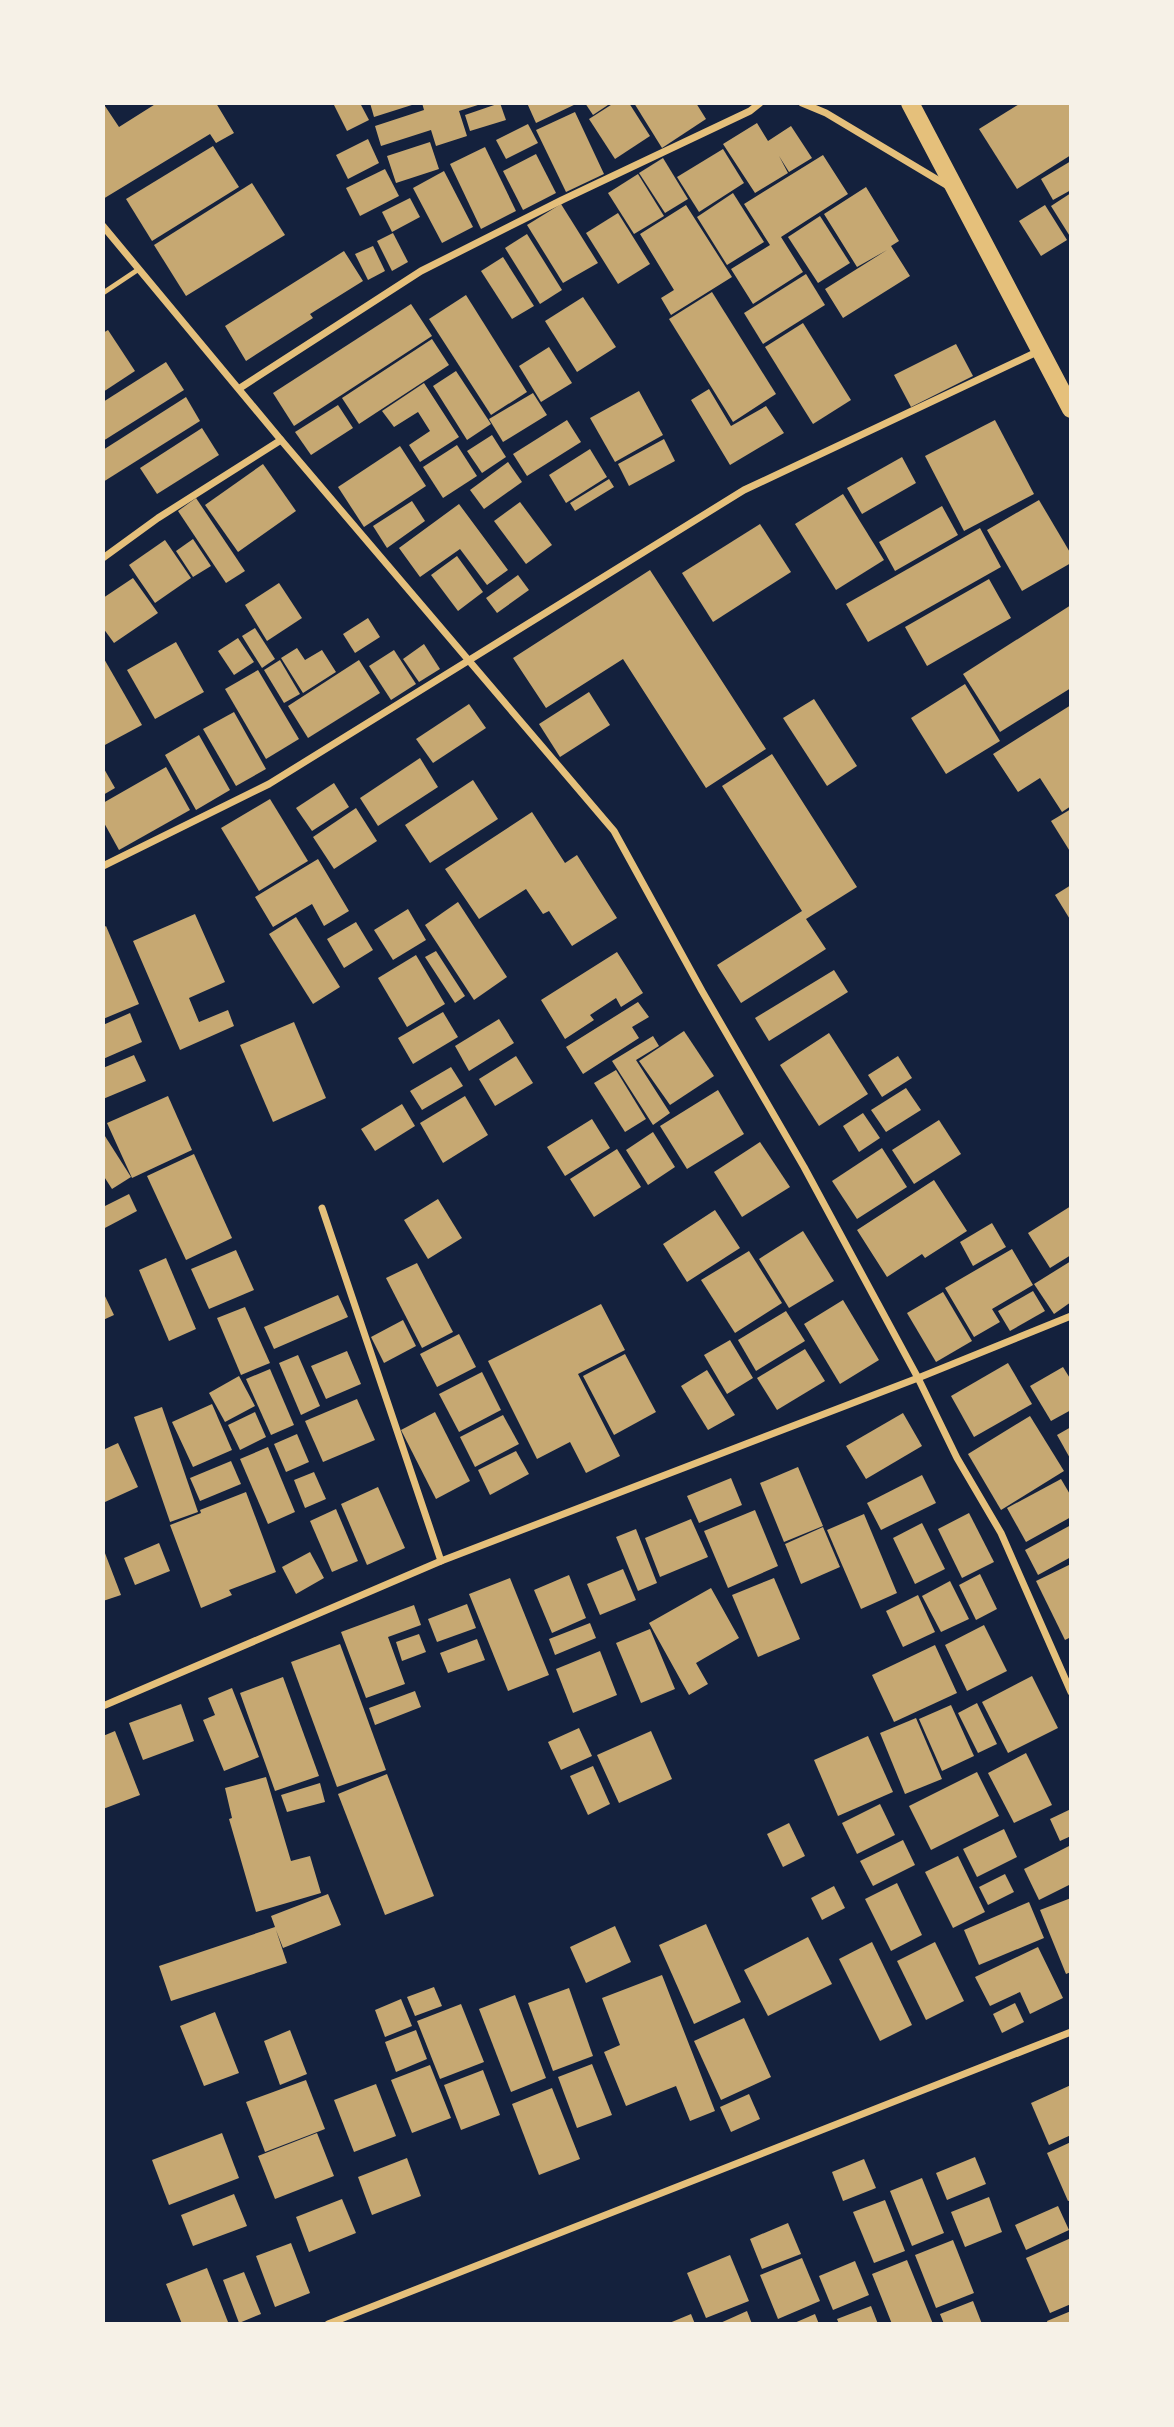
<svg xmlns="http://www.w3.org/2000/svg" width="1174" height="2427" viewBox="0 0 1174 2427" font-family="Poppins,sans-serif">
	<rect width="100%" height="100%" fill="#14213d"/>
	<!-- building -->
	<g fill="#c6a872">
		<polygon points="103,103 119,127 157,103 216,103 234,133 216,143 210,134 103,199"/>
		<polygon points="333,103 360,103 369,120 347,131"/>
		<polygon points="370,103 415,103 415,104 374,117"/>
		<polygon points="422,103 481,103 481,104 459,111 467,136 436,146 431,130 381,146 375,126 424,110"/>
		<polygon points="500,103 506,120 470,131 465,115"/>
		<polygon points="527,103 578,103 536,123"/>
		<polygon points="585,103 611,103 593,115"/>
		<polygon points="614,103 629,103 650,136 615,159 589,119"/>
		<polygon points="634,103 696,103 706,119 662,148"/>
		<polygon points="1021,103 1071,103 1071,155 1017,189 979,129"/>
		<polygon points="575,112 604,174 566,192 536,130"/>
		<polygon points="757,123 768,141 791,126 812,158 789,172 779,156 788,173 755,193 723,144"/>
		<polygon points="528,124 538,143 506,159 496,140"/>
		<polygon points="368,139 379,163 348,179 336,155"/>
		<polygon points="430,142 439,169 396,183 387,156"/>
		<polygon points="213,146 239,187 152,241 126,199"/>
		<polygon points="485,147 516,211 481,229 450,164"/>
		<polygon points="723,149 744,183 699,212 677,177"/>
		<polygon points="536,154 556,193 523,210 503,171"/>
		<polygon points="823,155 848,194 781,237 803,272 753,304 731,269 770,245 744,204"/>
		<polygon points="663,158 688,199 665,213 639,173"/>
		<polygon points="1071,161 1071,190 1053,200 1041,179"/>
		<polygon points="385,169 399,196 360,216 346,188"/>
		<polygon points="444,171 473,227 442,243 413,188"/>
		<polygon points="638,174 664,216 634,234 608,193"/>
		<polygon points="252,183 285,235 186,296 154,245"/>
		<polygon points="866,187 899,241 891,246 910,276 843,318 825,289 887,250 857,267 824,214"/>
		<polygon points="733,193 764,242 727,265 697,217"/>
		<polygon points="1071,193 1071,238 1051,206"/>
		<polygon points="410,198 420,217 392,232 382,212"/>
		<polygon points="561,204 598,263 563,283 527,225"/>
		<polygon points="686,205 732,277 671,315 661,298 674,290 640,234"/>
		<polygon points="1045,205 1067,240 1041,256 1019,221"/>
		<polygon points="618,213 650,264 618,284 586,233"/>
		<polygon points="820,216 850,263 818,283 788,237"/>
		<polygon points="393,233 408,262 392,271 377,241"/>
		<polygon points="527,234 562,290 540,304 505,248"/>
		<polygon points="373,246 385,271 368,280 355,254"/>
		<polygon points="344,251 363,281 310,314 313,318 246,361 225,326"/>
		<polygon points="503,257 534,306 512,319 481,271"/>
		<polygon points="806,274 825,305 763,344 744,313"/>
		<polygon points="712,292 776,394 733,422 669,319"/>
		<polygon points="466,295 527,392 491,415 429,319"/>
		<polygon points="583,297 616,347 577,372 545,321"/>
		<polygon points="411,304 432,336 294,426 273,393"/>
		<polygon points="803,323 851,400 813,424 765,347"/>
		<polygon points="108,330 135,371 103,392 103,333"/>
		<polygon points="432,339 449,365 359,424 342,398"/>
		<polygon points="956,344 973,376 911,407 894,375"/>
		<polygon points="549,347 572,383 541,402 519,366"/>
		<polygon points="166,362 184,390 103,441 103,402"/>
		<polygon points="456,371 491,424 467,440 433,386"/>
		<polygon points="424,383 459,437 420,462 409,445 430,431 418,412 394,427 382,411"/>
		<polygon points="709,389 731,426 766,406 784,433 730,465 691,400"/>
		<polygon points="639,391 663,435 615,462 590,418"/>
		<polygon points="533,393 547,415 503,442 489,419"/>
		<polygon points="186,397 200,421 103,482 103,450"/>
		<polygon points="338,405 353,428 311,455 295,432"/>
		<polygon points="567,420 581,442 527,476 513,454"/>
		<polygon points="995,420 1034,494 964,531 925,456"/>
		<polygon points="202,428 219,455 157,494 140,468"/>
		<polygon points="492,435 506,457 482,473 467,451"/>
		<polygon points="664,439 675,461 629,486 618,464"/>
		<polygon points="457,445 477,476 443,498 423,467"/>
		<polygon points="400,446 426,486 364,527 338,487"/>
		<polygon points="590,449 607,477 566,503 549,475"/>
		<polygon points="902,457 916,483 862,514 847,488"/>
		<polygon points="508,462 522,482 484,509 470,490"/>
		<polygon points="263,464 296,511 238,552 205,505"/>
		<polygon points="609,479 614,487 575,511 570,503"/>
		<polygon points="843,494 884,560 836,590 795,524"/>
		<polygon points="196,498 245,571 226,583 178,511"/>
		<polygon points="1039,500 1071,554 1071,563 1022,591 987,530"/>
		<polygon points="412,501 425,521 387,548 373,526"/>
		<polygon points="520,502 552,545 526,564 494,521"/>
		<polygon points="459,504 508,570 487,585 460,549 420,577 399,548"/>
		<polygon points="942,506 958,535 895,571 879,542"/>
		<polygon points="760,524 791,572 713,622 682,573"/>
		<polygon points="980,528 1001,567 868,642 846,604"/>
		<polygon points="193,539 211,566 193,577 176,551"/>
		<polygon points="165,540 191,578 155,603 129,565"/>
		<polygon points="457,556 483,592 458,611 431,575"/>
		<polygon points="650,570 766,749 706,788 623,659 546,708 513,658"/>
		<polygon points="518,575 529,590 497,613 486,598"/>
		<polygon points="133,578 158,613 114,643 103,628 103,598"/>
		<polygon points="989,579 1011,618 927,666 905,627"/>
		<polygon points="279,583 302,618 267,641 245,605"/>
		<polygon points="1071,605 1071,688 1000,732 963,674"/>
		<polygon points="368,618 380,637 355,653 343,634"/>
		<polygon points="255,628 275,659 262,668 242,636"/>
		<polygon points="238,638 254,662 234,675 218,651"/>
		<polygon points="176,642 204,692 155,719 127,670"/>
		<polygon points="424,644 440,669 419,682 403,659"/>
		<polygon points="297,648 305,660 322,650 336,672 303,693 281,658"/>
		<polygon points="394,650 416,684 391,700 369,666"/>
		<polygon points="103,657 142,725 103,746"/>
		<polygon points="280,660 300,694 284,703 264,670"/>
		<polygon points="359,660 380,693 308,738 288,706"/>
		<polygon points="258,670 299,739 266,759 225,689"/>
		<polygon points="965,684 1000,741 946,774 911,718"/>
		<polygon points="589,692 610,725 560,757 539,724"/>
		<polygon points="814,699 857,766 827,786 783,718"/>
		<polygon points="469,704 486,728 433,763 416,739"/>
		<polygon points="1071,705 1071,806 1062,812 1040,778 1018,792 993,754"/>
		<polygon points="234,712 266,769 236,786 203,729"/>
		<polygon points="199,735 230,790 196,810 165,755"/>
		<polygon points="772,754 857,887 806,919 826,949 741,1003 717,965 802,911 722,786"/>
		<polygon points="420,758 438,787 378,826 360,798"/>
		<polygon points="103,767 115,788 103,795"/>
		<polygon points="166,767 190,810 119,850 103,821 103,803"/>
		<polygon points="473,780 498,819 430,863 405,825"/>
		<polygon points="334,783 349,807 312,831 296,808"/>
		<polygon points="270,799 308,861 259,891 221,828"/>
		<polygon points="356,808 377,841 334,869 313,837"/>
		<polygon points="1071,809 1071,853 1051,821"/>
		<polygon points="532,812 565,863 577,855 617,918 572,946 549,911 543,914 526,889 479,919 445,869"/>
		<polygon points="318,859 349,911 324,926 312,904 273,927 255,897"/>
		<polygon points="1071,885 1071,921 1055,895"/>
		<polygon points="458,902 507,977 474,1000 425,925"/>
		<polygon points="408,909 426,940 393,960 374,930"/>
		<polygon points="195,914 225,982 189,998 199,1022 228,1010 234,1026 180,1050 133,941"/>
		<polygon points="296,917 340,987 313,1004 269,934"/>
		<polygon points="356,922 373,950 344,968 327,939"/>
		<polygon points="106,926 139,1004 103,1019 103,928"/>
		<polygon points="436,951 465,996 455,1003 425,957"/>
		<polygon points="617,952 643,993 621,1007 616,998 590,1015 594,1020 565,1039 541,1000"/>
		<polygon points="416,955 445,1004 407,1027 378,978"/>
		<polygon points="834,970 848,992 769,1041 755,1018"/>
		<polygon points="638,1002 649,1017 632,1027 639,1038 583,1074 566,1047"/>
		<polygon points="443,1012 458,1037 413,1064 398,1038"/>
		<polygon points="130,1013 142,1042 103,1059 103,1025"/>
		<polygon points="499,1019 514,1043 469,1071 455,1046"/>
		<polygon points="294,1022 326,1098 273,1122 240,1045"/>
		<polygon points="684,1031 714,1076 670,1105 639,1061"/>
		<polygon points="829,1033 868,1094 819,1126 780,1065"/>
		<polygon points="653,1036 659,1046 636,1060 670,1113 653,1125 612,1061"/>
		<polygon points="134,1055 146,1081 103,1099 103,1068"/>
		<polygon points="516,1056 533,1083 495,1106 479,1079"/>
		<polygon points="898,1056 912,1078 882,1097 868,1075"/>
		<polygon points="451,1067 463,1086 422,1110 410,1091"/>
		<polygon points="616,1070 646,1119 625,1132 594,1083"/>
		<polygon points="906,1088 921,1110 886,1132 871,1110"/>
		<polygon points="718,1090 744,1134 687,1169 660,1126"/>
		<polygon points="168,1096 192,1150 132,1178 107,1123"/>
		<polygon points="465,1096 488,1135 443,1163 420,1123"/>
		<polygon points="402,1104 415,1126 375,1151 361,1129"/>
		<polygon points="863,1113 880,1138 859,1152 843,1126"/>
		<polygon points="592,1119 610,1148 565,1176 547,1147"/>
		<polygon points="939,1120 961,1154 914,1184 892,1150"/>
		<polygon points="653,1132 675,1167 648,1185 626,1150"/>
		<polygon points="103,1133 131,1177 112,1189 103,1175"/>
		<polygon points="760,1142 790,1187 742,1217 714,1172"/>
		<polygon points="882,1148 907,1187 857,1219 832,1181"/>
		<polygon points="617,1149 641,1187 594,1217 570,1179"/>
		<polygon points="194,1154 232,1238 186,1260 147,1176"/>
		<polygon points="934,1180 967,1231 925,1258 922,1254 887,1277 857,1230"/>
		<polygon points="129,1194 137,1211 103,1229 103,1207"/>
		<polygon points="438,1199 462,1238 428,1259 404,1220"/>
		<polygon points="1071,1206 1071,1255 1050,1268 1028,1233"/>
		<polygon points="715,1210 740,1248 687,1282 663,1244"/>
		<polygon points="992,1223 1006,1247 973,1266 960,1242"/>
		<polygon points="803,1231 834,1281 789,1308 759,1259"/>
		<polygon points="1012,1249 1033,1285 992,1309 1000,1322 974,1337 945,1288"/>
		<polygon points="236,1250 254,1290 209,1309 191,1269"/>
		<polygon points="749,1251 782,1303 735,1333 701,1280"/>
		<polygon points="166,1258 196,1329 169,1341 139,1270"/>
		<polygon points="1071,1261 1071,1302 1054,1314 1034,1284"/>
		<polygon points="417,1263 453,1332 422,1348 386,1278"/>
		<polygon points="1033,1291 1045,1311 1010,1331 998,1311"/>
		<polygon points="103,1292 114,1315 103,1320"/>
		<polygon points="943,1292 972,1341 936,1362 907,1313"/>
		<polygon points="338,1295 348,1317 274,1349 264,1327"/>
		<polygon points="843,1300 879,1360 840,1384 804,1324"/>
		<polygon points="601,1304 625,1350 578,1374 620,1456 586,1473 570,1442 537,1459 488,1361"/>
		<polygon points="245,1307 270,1363 241,1375 217,1318"/>
		<polygon points="786,1311 805,1341 756,1371 738,1340"/>
		<polygon points="403,1320 416,1346 384,1363 371,1337"/>
		<polygon points="459,1334 476,1367 437,1387 420,1354"/>
		<polygon points="730,1340 753,1378 727,1394 704,1355"/>
		<polygon points="805,1349 825,1381 777,1410 757,1378"/>
		<polygon points="347,1351 361,1384 326,1399 311,1366"/>
		<polygon points="625,1354 656,1412 614,1435 583,1376"/>
		<polygon points="298,1355 320,1406 301,1415 279,1363"/>
		<polygon points="1008,1363 1032,1404 974,1437 951,1396"/>
		<polygon points="1063,1367 1071,1380 1071,1410 1051,1421 1030,1386"/>
		<polygon points="270,1369 294,1425 271,1435 246,1379"/>
		<polygon points="707,1370 735,1415 708,1430 681,1386"/>
		<polygon points="482,1372 501,1410 459,1432 439,1394"/>
		<polygon points="239,1376 255,1406 225,1422 209,1393"/>
		<polygon points="357,1399 375,1440 323,1462 305,1421"/>
		<polygon points="212,1404 232,1450 193,1467 172,1422"/>
		<polygon points="162,1407 198,1512 170,1522 134,1417"/>
		<polygon points="255,1412 266,1437 240,1450 228,1425"/>
		<polygon points="435,1412 470,1481 436,1499 401,1430"/>
		<polygon points="903,1413 922,1446 866,1479 846,1446"/>
		<polygon points="503,1415 519,1444 475,1467 460,1437"/>
		<polygon points="1030,1416 1064,1471 1001,1510 968,1454"/>
		<polygon points="1071,1427 1071,1460 1057,1435"/>
		<polygon points="297,1434 309,1462 286,1472 274,1444"/>
		<polygon points="118,1443 138,1487 105,1502 103,1450"/>
		<polygon points="268,1447 295,1512 268,1524 240,1459"/>
		<polygon points="516,1451 529,1474 490,1495 478,1470"/>
		<polygon points="231,1461 241,1484 200,1501 190,1478"/>
		<polygon points="798,1467 823,1526 784,1542 760,1483"/>
		<polygon points="314,1472 326,1499 305,1508 294,1480"/>
		<polygon points="922,1475 936,1503 881,1530 867,1503"/>
		<polygon points="731,1478 742,1505 699,1523 687,1496"/>
		<polygon points="1061,1479 1071,1496 1071,1517 1026,1542 1007,1508"/>
		<polygon points="378,1487 405,1548 367,1565 341,1504"/>
		<polygon points="246,1492 276,1572 229,1590 232,1595 201,1608 170,1525 201,1513 200,1510"/>
		<polygon points="336,1509 358,1561 332,1572 310,1521"/>
		<polygon points="755,1510 778,1566 728,1588 704,1531"/>
		<polygon points="969,1513 994,1562 962,1578 938,1529"/>
		<polygon points="864,1514 897,1593 861,1609 827,1530"/>
		<polygon points="691,1519 708,1557 660,1577 645,1538"/>
		<polygon points="922,1523 945,1569 915,1584 893,1538"/>
		<polygon points="1071,1525 1071,1557 1038,1575 1025,1550"/>
		<polygon points="823,1527 840,1567 801,1584 785,1544"/>
		<polygon points="636,1529 657,1583 638,1591 616,1537"/>
		<polygon points="159,1543 170,1571 135,1585 124,1558"/>
		<polygon points="103,1548 121,1595 103,1601"/>
		<polygon points="310,1552 324,1578 296,1594 282,1567"/>
		<polygon points="1071,1564 1071,1637 1065,1640 1036,1581"/>
		<polygon points="623,1569 636,1600 600,1615 587,1584"/>
		<polygon points="980,1574 997,1609 976,1620 959,1585"/>
		<polygon points="569,1575 586,1618 552,1633 534,1590"/>
		<polygon points="510,1578 549,1675 508,1691 469,1594"/>
		<polygon points="774,1578 800,1639 758,1657 732,1595"/>
		<polygon points="950,1581 969,1619 941,1632 922,1596"/>
		<polygon points="711,1588 739,1638 696,1663 708,1684 689,1695 649,1623"/>
		<polygon points="918,1595 935,1632 903,1647 886,1611"/>
		<polygon points="467,1604 476,1628 437,1642 428,1619"/>
		<polygon points="414,1605 421,1625 388,1637 405,1684 366,1698 341,1632"/>
		<polygon points="590,1623 596,1638 555,1655 549,1639"/>
		<polygon points="984,1625 1007,1671 967,1691 945,1645"/>
		<polygon points="650,1629 675,1689 641,1703 616,1643"/>
		<polygon points="419,1634 426,1652 402,1661 396,1642"/>
		<polygon points="477,1639 485,1660 448,1673 440,1653"/>
		<polygon points="340,1644 386,1770 337,1787 291,1662"/>
		<polygon points="935,1645 957,1693 894,1722 872,1675"/>
		<polygon points="600,1651 617,1695 573,1713 556,1669"/>
		<polygon points="1032,1676 1058,1728 1008,1753 982,1702"/>
		<polygon points="283,1677 319,1776 275,1791 240,1693"/>
		<polygon points="232,1688 259,1757 224,1771 203,1720 215,1715 208,1698"/>
		<polygon points="415,1691 421,1707 375,1725 369,1708"/>
		<polygon points="977,1703 997,1744 978,1753 958,1713"/>
		<polygon points="181,1704 194,1741 143,1760 129,1723"/>
		<polygon points="951,1705 974,1756 942,1771 919,1719"/>
		<polygon points="916,1718 942,1779 905,1794 880,1733"/>
		<polygon points="579,1728 592,1756 561,1770 548,1742"/>
		<polygon points="115,1731 140,1795 103,1809 103,1736"/>
		<polygon points="651,1731 672,1779 619,1803 597,1755"/>
		<polygon points="868,1736 893,1792 838,1816 814,1760"/>
		<polygon points="1026,1753 1052,1805 1014,1823 988,1773"/>
		<polygon points="593,1766 610,1804 588,1815 570,1776"/>
		<polygon points="977,1772 999,1816 931,1850 909,1806"/>
		<polygon points="387,1774 434,1896 385,1915 338,1794"/>
		<polygon points="266,1777 291,1861 310,1856 321,1893 256,1912 229,1819 232,1818 225,1788"/>
		<polygon points="320,1783 325,1802 287,1812 281,1795"/>
		<polygon points="880,1804 895,1835 857,1854 842,1823"/>
		<polygon points="1071,1809 1071,1836 1060,1841 1050,1819"/>
		<polygon points="789,1823 805,1856 783,1867 767,1834"/>
		<polygon points="1004,1829 1017,1857 977,1877 963,1849"/>
		<polygon points="903,1840 915,1865 873,1886 860,1861"/>
		<polygon points="1071,1845 1071,1884 1039,1900 1024,1869"/>
		<polygon points="958,1856 985,1912 953,1928 925,1872"/>
		<polygon points="1005,1874 1014,1892 988,1905 979,1887"/>
		<polygon points="897,1883 922,1935 891,1951 865,1899"/>
		<polygon points="834,1886 845,1908 822,1920 811,1898"/>
		<polygon points="328,1894 341,1925 283,1948 276,1930 287,1963 171,2001 159,1966 275,1927 271,1916"/>
		<polygon points="1071,1898 1071,1972 1066,1974 1040,1910"/>
		<polygon points="1029,1902 1044,1938 979,1965 964,1930"/>
		<polygon points="706,1924 741,2002 694,2024 659,1945"/>
		<polygon points="615,1926 631,1962 586,1983 570,1947"/>
		<polygon points="808,1937 832,1984 768,2016 744,1970"/>
		<polygon points="872,1942 912,2025 880,2041 839,1959"/>
		<polygon points="935,1942 964,2001 926,2020 897,1961"/>
		<polygon points="1038,1947 1063,1998 1030,2014 1020,1992 990,2006 975,1977"/>
		<polygon points="662,1975 715,2111 690,2121 676,2086 626,2106 604,2052 620,2045 602,1998"/>
		<polygon points="434,1987 442,2006 415,2016 407,1997"/>
		<polygon points="569,1988 593,2056 553,2071 528,2003"/>
		<polygon points="515,1995 546,2078 511,2092 479,2009"/>
		<polygon points="401,1999 412,2026 385,2037 375,2010"/>
		<polygon points="1015,2003 1024,2022 1002,2033 993,2014"/>
		<polygon points="461,2004 484,2062 440,2079 417,2021"/>
		<polygon points="215,2012 239,2073 204,2086 180,2026"/>
		<polygon points="744,2018 771,2077 721,2100 694,2041"/>
		<polygon points="290,2030 307,2074 280,2085 264,2041"/>
		<polygon points="416,2030 427,2059 396,2072 385,2042"/>
		<polygon points="592,2064 612,2115 577,2128 558,2077"/>
		<polygon points="430,2065 451,2118 412,2133 391,2080"/>
		<polygon points="483,2070 500,2115 461,2130 444,2085"/>
		<polygon points="306,2080 325,2129 265,2152 246,2102"/>
		<polygon points="376,2084 396,2136 354,2152 334,2100"/>
		<polygon points="1071,2085 1071,2135 1049,2145 1031,2103"/>
		<polygon points="552,2088 580,2159 539,2175 512,2104"/>
		<polygon points="749,2094 760,2119 731,2132 720,2107"/>
		<polygon points="222,2133 239,2178 169,2205 152,2160"/>
		<polygon points="317,2133 334,2176 275,2199 258,2156"/>
		<polygon points="1071,2142 1071,2200 1068,2201 1047,2153"/>
		<polygon points="975,2157 986,2184 947,2200 936,2173"/>
		<polygon points="407,2158 421,2196 372,2215 358,2177"/>
		<polygon points="864,2159 876,2188 843,2201 832,2172"/>
		<polygon points="922,2178 944,2233 912,2246 890,2191"/>
		<polygon points="234,2194 247,2226 193,2246 181,2215"/>
		<polygon points="989,2197 1002,2232 965,2247 951,2212"/>
		<polygon points="342,2199 356,2233 309,2252 296,2217"/>
		<polygon points="885,2200 905,2251 874,2263 853,2212"/>
		<polygon points="1058,2206 1069,2230 1026,2250 1015,2225"/>
		<polygon points="788,2223 801,2254 762,2269 750,2239"/>
		<polygon points="1071,2238 1071,2304 1050,2313 1026,2258"/>
		<polygon points="953,2240 974,2293 936,2308 915,2255"/>
		<polygon points="291,2243 310,2293 275,2307 256,2256"/>
		<polygon points="730,2255 749,2301 706,2318 687,2273"/>
		<polygon points="802,2258 820,2301 778,2319 760,2275"/>
		<polygon points="907,2260 933,2324 892,2324 872,2274"/>
		<polygon points="855,2261 869,2295 833,2310 819,2276"/>
		<polygon points="207,2268 228,2322 223,2324 182,2324 166,2284"/>
		<polygon points="244,2272 261,2314 239,2323 223,2280"/>
		<polygon points="973,2301 982,2324 944,2324 940,2314"/>
		<polygon points="871,2306 878,2324 839,2324 837,2319"/>
		<polygon points="747,2311 752,2324 718,2324"/>
		<polygon points="1071,2311 1071,2324 1048,2324 1047,2321"/>
		<polygon points="691,2314 695,2324 667,2324"/>
		<polygon points="815,2314 819,2324 792,2324"/>
	</g>
	<g fill="none" stroke-linecap="round" stroke-linejoin="round">
		<!-- service -->
		<polyline stroke="#e5c07b" stroke-width="5" points="103,293 139,269"/>
		<!-- minor -->
		<g stroke="#e5c07b" stroke-width="7">
			<polyline points="802,103 826,113 948,186"/>
			<polyline points="103,226 281,440 614,831 702,991 804,1167 918,1378 957,1458 1001,1533 1071,1692"/>
			<polyline points="240,388 421,271 562,200 750,111 760,103"/>
			<polyline points="103,558 158,518 281,440"/>
			<polyline points="103,866 269,784 744,490 1039,351"/>
			<polyline points="322,1208 441,1561"/>
			<polyline points="103,1706 441,1561 918,1378 1071,1316"/>
			<polyline points="328,2324 1071,2032"/>
		</g>
		<!-- primary -->
		<polyline stroke="#e5c07b" stroke-width="18" points="910,103 1071,409"/>
	</g>
	<!-- border -->
	<rect width="1174" height="2427" fill="none" stroke="#f6f1e7" stroke-width="210"/>
</svg>
